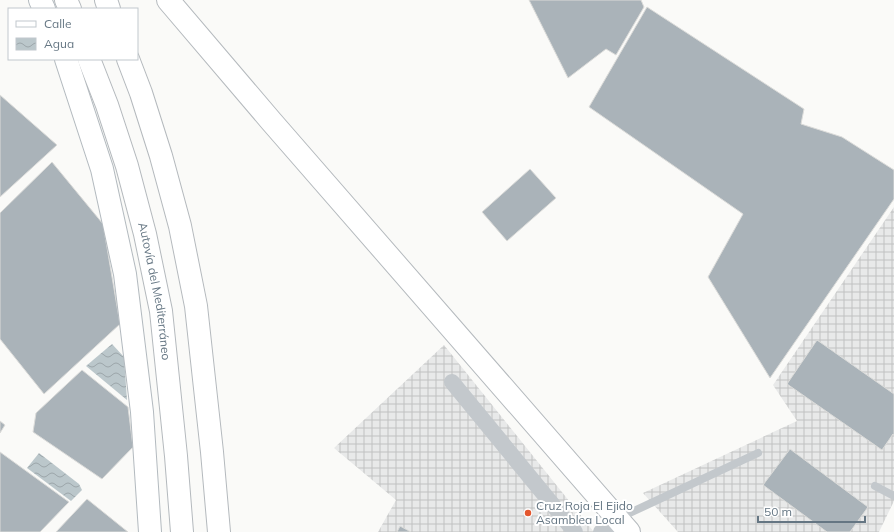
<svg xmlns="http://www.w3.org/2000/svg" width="894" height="532" viewBox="0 0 894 532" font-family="Mulish,sans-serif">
	<defs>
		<pattern id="industrial-grid" width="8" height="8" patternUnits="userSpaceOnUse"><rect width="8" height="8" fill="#e8e9e9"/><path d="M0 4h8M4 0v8" fill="none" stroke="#c0c1c2"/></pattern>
		<pattern id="water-waves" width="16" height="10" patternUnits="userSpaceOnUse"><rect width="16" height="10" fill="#bbc7cb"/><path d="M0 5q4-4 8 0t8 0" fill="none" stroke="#9ca6aa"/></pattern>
	</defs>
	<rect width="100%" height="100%" fill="#fafaf8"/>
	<!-- industrial -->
	<g fill="url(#industrial-grid)">
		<polygon points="894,207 894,501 879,532 678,532 643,493 797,421 773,385"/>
		<polygon points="444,345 594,532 378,532 396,500 334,448"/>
	</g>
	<!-- water -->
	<g fill="url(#water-waves)">
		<polygon points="112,344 124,357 127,400 86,366"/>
		<polygon points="39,453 79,484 82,490 71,501 27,468"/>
	</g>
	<!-- building -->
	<g fill="#aab3b9" stroke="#dcdcda">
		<polygon points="529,0 641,0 644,7 616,55 606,49 568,78"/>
		<polygon points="647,7 804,109 801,124 842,137 894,170 894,199 770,378 708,277 743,214 589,107"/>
		<polygon points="0,95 57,145 0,197"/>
		<polygon points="52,162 103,224 120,324 44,394 0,339 0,213"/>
		<polygon points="530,169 556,198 507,241 482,212"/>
		<polygon points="817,340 894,394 894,435 893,434 882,450 787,384"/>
		<polygon points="82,370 128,407 133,447 102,479 33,432 36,413"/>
		<polygon points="0,421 5,425 0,433"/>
		<polygon points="790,449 868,507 850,532 827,532 763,485"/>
		<polygon points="0,452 69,502 40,532 0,532"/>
		<polygon points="87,499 128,532 56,532"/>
		<polygon points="400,526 411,532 397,532"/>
	</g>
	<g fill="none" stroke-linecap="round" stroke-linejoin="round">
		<!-- secondary casing -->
		<g stroke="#b3babf" stroke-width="24">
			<g id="secondary">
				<polyline points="40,0 44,9"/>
				<polyline points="66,59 102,169 125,274 142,412 150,532"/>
			</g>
		</g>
		<!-- primary casing -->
		<g stroke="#b5babe" stroke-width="24">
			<polyline id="primary" points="168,0 271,121 629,532"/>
		</g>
		<!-- highway casing -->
		<g stroke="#b4b9bd" stroke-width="24">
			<g id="highway">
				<polyline points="66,0 70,9"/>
				<polyline points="106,0 109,9"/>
				<path id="s1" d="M89 59 107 105 127 166 145 234 161 311 176 456 182 532"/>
				<polyline points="128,59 141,93 161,156 180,226 196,306 212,452 219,532"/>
			</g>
		</g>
		<!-- lane -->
		<g stroke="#c3c8cc" stroke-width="8">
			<polyline points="875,486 894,496"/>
			<polyline points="619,518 758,453"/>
		</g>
		<!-- street -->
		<g stroke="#c3c8cc" stroke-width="16">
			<polyline points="452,382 575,532"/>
			<polyline points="601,532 617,519"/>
		</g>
		<!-- secondary -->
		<use href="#secondary" stroke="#fff" stroke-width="22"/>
		<!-- primary -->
		<use href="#primary" stroke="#fff" stroke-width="22"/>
		<!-- highway -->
		<use href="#highway" stroke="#fff" stroke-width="22"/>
	</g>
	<!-- markers -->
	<circle fill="#e4572e" stroke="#fff" stroke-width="1.5" cx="528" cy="513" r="4"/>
	<g text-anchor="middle" stroke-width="4" stroke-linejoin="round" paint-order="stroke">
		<!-- street labels -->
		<g font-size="12" fill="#657683" stroke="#fff">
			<text dy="4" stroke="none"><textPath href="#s1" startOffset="242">Autovía del Mediterráneo</textPath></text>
		</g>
		<!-- poi labels -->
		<g font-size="12" fill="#657683" stroke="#fff" text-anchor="start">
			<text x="536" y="510">Cruz Roja El Ejido<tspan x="536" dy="14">Asamblea Local</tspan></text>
		</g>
	</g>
	<!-- legend -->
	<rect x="8" y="8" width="130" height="52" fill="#ffffff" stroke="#c1c8cd"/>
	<rect x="16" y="21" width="20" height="6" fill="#ffffff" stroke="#c1c8cd"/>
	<text x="44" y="28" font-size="12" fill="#657683">Calle</text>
	<rect x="16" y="38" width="20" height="12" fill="url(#water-waves)" stroke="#c1c8cd"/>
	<text x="44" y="48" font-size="12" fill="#657683">Agua</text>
	<!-- scale -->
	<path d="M758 516v6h107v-6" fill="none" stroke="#657683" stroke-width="2"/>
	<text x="764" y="516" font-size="12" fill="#657683" stroke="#ffffff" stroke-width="3" paint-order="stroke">50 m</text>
</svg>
